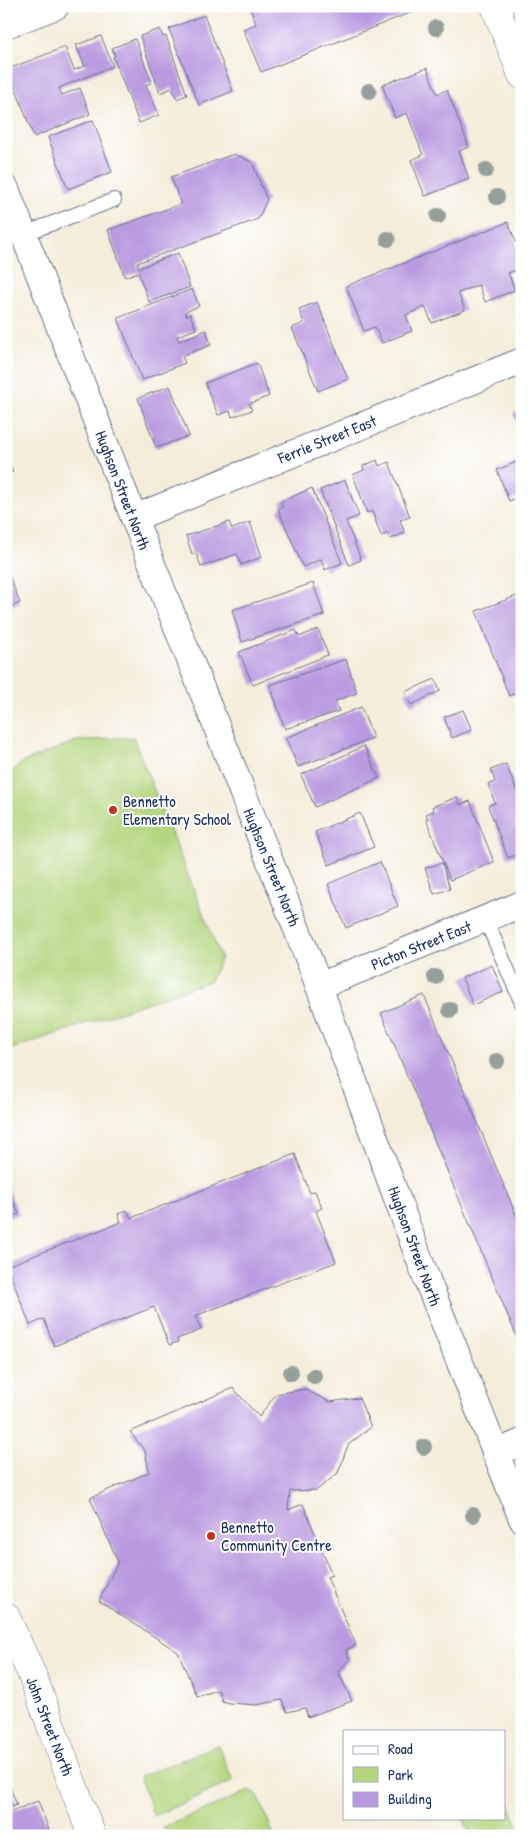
<svg xmlns="http://www.w3.org/2000/svg" width="528" height="1842" viewBox="0 0 528 1842" font-family="'Patrick Hand',sans-serif">
	<rect width="100%" height="100%" fill="#fff"/>
	<filter id="ink" filterUnits="userSpaceOnUse"><feTurbulence type="fractalNoise" baseFrequency=".02" numOctaves="2"/><feDisplacementMap in="SourceGraphic" scale="10" xChannelSelector="R" yChannelSelector="G"/><feConvolveMatrix kernelMatrix="1 2 1 2 8 2 1 2 1" color-interpolation-filters="sRGB"/></filter>
	<filter id="wash" filterUnits="userSpaceOnUse"><feTurbulence type="fractalNoise" baseFrequency=".0096" numOctaves="4" result="noise"/><feDisplacementMap in="SourceGraphic" scale="20" xChannelSelector="R" yChannelSelector="G"/><feGaussianBlur stdDeviation="1.12" result="paint"/><feColorMatrix in="noise" values="0 0 0 0 0 0 0 0 0 0 0 0 0 0 0 0 0 1.4 0 .05"/><feComposite in="paint" operator="in"/></filter>
	<g filter="url(#wash)">
		<rect width="100%" height="100%" fill="#f4edda"/>
		<!-- green -->
		<g fill="#b3d67e" stroke="#67826e">
			<polygon points="133,737 221,958 210,981 6,1051 6,776 23,762 76,741"/>
			<polygon points="218,1745 233,1781 154,1816 139,1777"/>
			<polygon points="249,1791 258,1795 274,1836 167,1836 164,1827"/>
			<polygon points="504,1791 522,1836 471,1836 463,1818 504,1818"/>
		</g>
		<g id="blocks">
			<!-- building -->
			<g fill="#b99ae0">
				<polygon points="249,6 286,6 288,11 299,6 422,6 422,8 261,72 243,29 256,24"/>
				<polygon points="204,15 233,91 199,105 169,29"/>
				<polygon points="160,29 163,37 166,36 187,95 177,99 172,88 160,93 140,36"/>
				<polygon points="101,36 113,66 59,88 62,95 80,88 90,114 34,137 8,69 65,47 74,70 85,66 76,45"/>
				<polygon points="135,39 152,82 146,85 159,115 139,123 113,57 115,56 112,48"/>
				<polygon points="427,68 437,94 447,90 469,147 459,151 469,179 425,196 411,160 423,155 407,113 395,118 382,85"/>
				<polygon points="93,120 112,172 68,189 48,137"/>
				<polygon points="234,154 252,162 267,200 258,219 137,263 139,268 178,253 190,287 149,302 138,272 125,277 108,230 181,204 171,177"/>
				<polygon points="508,222 522,257 522,268 508,273 515,290 485,302 479,285 458,293 465,310 432,323 425,307 406,315 412,331 382,343 375,327 364,331 346,286"/>
				<polygon points="192,289 199,306 185,312 186,316 190,314 196,329 177,336 179,341 206,330 211,345 182,356 185,363 142,380 118,318"/>
				<polygon points="317,302 348,379 318,391 292,328 304,323 299,309"/>
				<polygon points="257,363 269,396 249,404 252,410 232,417 230,411 218,415 205,383"/>
				<polygon points="170,386 189,436 156,448 138,398"/>
				<polygon points="522,410 522,435 513,413"/>
				<polygon points="6,455 13,472 6,474"/>
				<polygon points="522,455 522,496 509,501 497,470 519,461 517,457"/>
				<polygon points="377,460 379,466 389,462 410,517 400,520 405,533 390,539 388,533 381,536 372,511 367,513 353,475 364,470 363,466"/>
				<polygon points="345,480 359,516 346,521 361,560 349,565 320,490"/>
				<polygon points="312,488 342,563 325,570 321,559 303,567 278,509 283,507 280,502"/>
				<polygon points="229,522 232,529 250,522 262,557 241,565 237,554 201,567 197,555 192,554 186,536"/>
				<polygon points="6,568 20,603 6,608"/>
				<polygon points="313,583 324,615 242,642 232,610"/>
				<polygon points="522,594 522,691 509,696 476,611"/>
				<polygon points="318,629 328,655 253,685 239,652 296,630 299,637"/>
				<polygon points="346,659 357,693 335,701 339,711 285,729 270,685"/>
				<polygon points="435,679 440,691 411,705 405,692"/>
				<polygon points="361,707 373,738 298,767 286,738"/>
				<polygon points="463,710 472,730 452,738 444,717"/>
				<polygon points="364,746 379,778 315,807 301,775"/>
				<polygon points="506,764 522,804 522,853 508,858 488,806 495,803 488,784 495,782 491,770"/>
				<polygon points="457,797 460,805 470,801 494,862 450,880 426,819 428,818 426,814 434,811 432,807"/>
				<polygon points="360,813 374,847 329,865 315,832"/>
				<polygon points="380,862 398,906 346,928 328,884"/>
				<polygon points="442,863 450,889 434,894 425,868"/>
				<polygon points="492,965 503,992 473,1005 462,978"/>
				<polygon points="424,995 522,1229 522,1349 381,1013"/>
				<polygon points="295,1154 310,1193 315,1191 322,1208 316,1211 336,1262 195,1316 201,1330 177,1339 178,1342 169,1345 154,1307 54,1346 44,1319 30,1325 7,1266 121,1222 118,1214 127,1210 131,1218"/>
				<polygon points="6,1184 19,1214 6,1219"/>
				<polygon points="233,1388 259,1417 276,1394 304,1389 330,1402 359,1398 371,1427 348,1445 338,1473 317,1490 290,1491 288,1510 303,1504 332,1575 327,1577 356,1645 346,1650 350,1660 338,1671 352,1701 308,1717 305,1708 287,1712 282,1700 257,1705 229,1703 222,1701 219,1690 197,1696 178,1652 99,1601 118,1562 90,1498 149,1472 145,1451 130,1432"/>
				<polygon points="6,1777 17,1805 6,1809"/>
				<polygon points="38,1801 49,1830 44,1832 46,1836 6,1836 6,1813"/>
			</g>
		</g>
	</g>
	<g filter="url(#ink)">
		<use href="#blocks" fill-opacity="0" stroke="#677289" stroke-width="1"/>
		<g fill="none" stroke-linecap="round" stroke-linejoin="round">
			<!-- service casing -->
			<g stroke="#677289" stroke-width="16">
				<g id="service">
					<polyline points="24,234 114,200"/>
					<polyline points="485,918 522,1003"/>
				</g>
			</g>
			<!-- minor casing -->
			<g stroke="#677289" stroke-width="28">
				<g id="minor">
					<polyline points="6,25 56,6"/>
					<polyline points="6,189 150,559 311,965 426,1277 522,1519"/>
					<polyline points="134,518 522,361"/>
					<polyline points="319,986 522,904"/>
					<polyline points="495,1453 522,1442"/>
				</g>
			</g>
			<!-- secondary casing -->
			<g stroke="#677289" stroke-width="29">
				<g id="secondary">
					<polyline points="495,6 522,75"/>
					<polyline points="6,1617 33,1677 92,1836"/>
				</g>
			</g>
			<!-- service -->
			<use href="#service" stroke="#fff" stroke-width="14"/>
			<!-- minor -->
			<use href="#minor" stroke="#fff" stroke-width="26"/>
			<!-- secondary -->
			<use href="#secondary" stroke="#fff" stroke-width="28"/>
		</g>
		<!-- trees -->
		<g fill="#96a09b">
			<circle cx="436" cy="28" r="8"/>
			<circle cx="369" cy="91" r="8"/>
			<circle cx="486" cy="170" r="8"/>
			<circle cx="497" cy="197" r="8"/>
			<circle cx="438" cy="216" r="8"/>
			<circle cx="388" cy="239" r="8"/>
			<circle cx="435" cy="977" r="8"/>
			<circle cx="450" cy="1010" r="8"/>
			<circle cx="497" cy="1061" r="8"/>
			<circle cx="291" cy="1373" r="8"/>
			<circle cx="314" cy="1376" r="8"/>
			<circle cx="424" cy="1447" r="8"/>
			<circle cx="473" cy="1515" r="8"/>
		</g>
	</g>
	<!-- markers -->
	<g fill="#c8321e" stroke="#fff" stroke-width="2">
		<circle cx="113" cy="810" r="5"/>
		<circle cx="211" cy="1536" r="5"/>
	</g>
	<g text-anchor="middle" stroke-width="4" stroke-linejoin="round" paint-order="stroke">
		<!-- street labels -->
		<g font-size="16" fill="#1b2f5e" stroke="#fff">
			<text transform="translate(327 439) rotate(-22)" y="6">Ferrie Street East</text>
			<text transform="translate(123 490) rotate(69)" y="6">Hughson Street North</text>
			<text transform="translate(272 867) rotate(68)" y="6">Hughson Street North</text>
			<text transform="translate(421 945) rotate(-22)" y="6">Picton Street East</text>
			<text transform="translate(415 1246) rotate(70)" y="6">Hughson Street North</text>
			<text transform="translate(50 1726) rotate(69)" y="6">John Street North</text>
		</g>
		<!-- poi labels -->
		<g font-size="16" fill="#1b2f5e" stroke="#fff" text-anchor="start">
			<text x="123" y="807">Bennetto<tspan x="123" dy="18">Elementary School</tspan></text>
			<text x="221" y="1533">Bennetto<tspan x="221" dy="18">Community Centre</tspan></text>
		</g>
	</g>
	<!-- margin -->
	<rect width="528" height="1842" fill="none" stroke="#fff" stroke-width="25"/>
	<!-- legend -->
	<rect x="343" y="1730" width="162" height="90" fill="#ffffff" stroke="#a4acbf"/>
	<rect x="353" y="1746" width="25" height="8" fill="#ffffff" stroke="#a4acbf"/>
	<text x="388" y="1754" font-size="15" fill="#1b2f5e">Road</text>
	<rect x="353" y="1767" width="25" height="15" fill="#b3d67e" stroke="#a4acbf"/>
	<text x="388" y="1780" font-size="15" fill="#1b2f5e">Park</text>
	<rect x="353" y="1792" width="25" height="15" fill="#b99ae0" stroke="#a4acbf"/>
	<text x="388" y="1804" font-size="15" fill="#1b2f5e">Building</text>
</svg>
